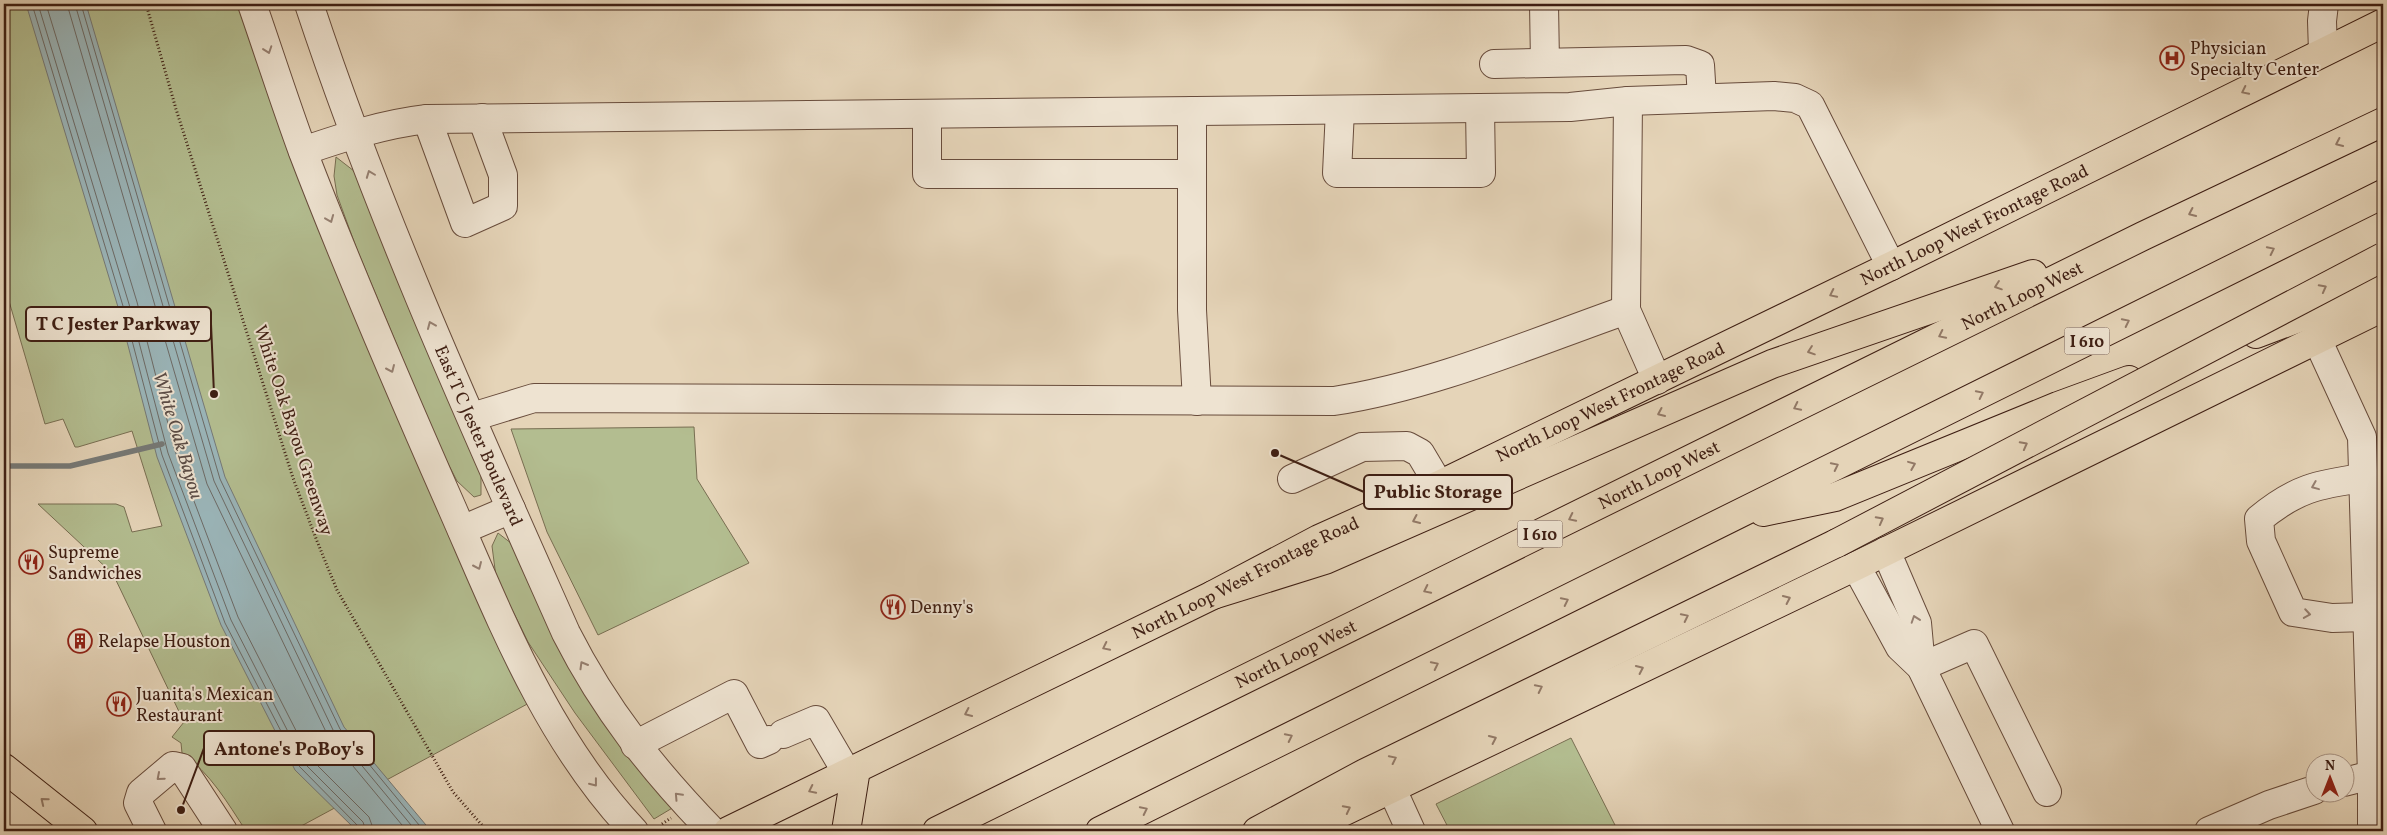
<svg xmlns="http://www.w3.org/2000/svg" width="2387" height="835" viewBox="0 0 2387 835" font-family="Vollkorn,serif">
	<rect width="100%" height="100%" fill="#e5d4b8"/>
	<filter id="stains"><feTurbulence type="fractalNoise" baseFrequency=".004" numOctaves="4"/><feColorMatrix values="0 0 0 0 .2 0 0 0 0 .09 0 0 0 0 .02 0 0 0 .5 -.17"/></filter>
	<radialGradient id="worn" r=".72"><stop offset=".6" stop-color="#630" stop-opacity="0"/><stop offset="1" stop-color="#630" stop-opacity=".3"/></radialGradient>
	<!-- green -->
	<g fill="#b3bd90" stroke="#786e52">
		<path d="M4 4H243L531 702 292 831H246C227 802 211 774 182 753L181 743 172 737 184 722 113 574 38 504H116L124 507 132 532 162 526 132 431 78 447H75L63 419 45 424 4 284Z"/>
		<polygon points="336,157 354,171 481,468 481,495 474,497 457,481 439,446 356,247 337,195 334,176"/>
		<polygon points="694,427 697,479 749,563 598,635 547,532 511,429"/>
		<polygon points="498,533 525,554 674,807 654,819 575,713 528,642 496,577 492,546"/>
		<polygon points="1571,738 1618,831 1450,831 1436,804"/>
	</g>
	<!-- water -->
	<polygon fill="#9ab5b9" stroke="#757977" points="26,4 86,4 225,477 344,727 431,831 357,831 295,770 221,625 157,457 118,307"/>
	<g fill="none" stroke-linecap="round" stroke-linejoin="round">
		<!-- shore -->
		<g stroke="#6c6a66" stroke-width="1">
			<polyline points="32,4 123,306 162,455 225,623 299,766 358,826 360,831"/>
			<polyline points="38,4 129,304 168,453 231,620 304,763 363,822 366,831"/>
			<polyline points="46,4 137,302 175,451 238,617 310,758 369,817 374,831"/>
			<polyline points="67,4 207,484 328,736 407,831"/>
			<polyline points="75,4 214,481 334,732 416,831"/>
			<polyline points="81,4 220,479 340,729 424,831"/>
		</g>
		<!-- stream -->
		<polyline stroke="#757977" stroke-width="5.5" points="4,466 70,466 162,444"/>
		<!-- minor casing -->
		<g stroke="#684c3c" stroke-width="30">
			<g id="minor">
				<path d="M252 4C269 53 285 103 303 152 349 272 400 390 452 508 502 622 547 739 634 831"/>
				<path id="s1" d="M309 4C380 219 474 426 566 633 605 710 653 770 712 831"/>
				<polyline points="1544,4 1545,63"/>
				<polyline points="2323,52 2322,21 2324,4"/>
				<polyline points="1494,64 1686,60 1700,65 1702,98"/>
				<polyline points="1628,101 1626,310 1657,380"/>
				<polyline points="1340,110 1337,173 1481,173 1480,108"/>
				<polyline points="1192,111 1192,310 1197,401"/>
				<polyline points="927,114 927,174 1192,174"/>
				<polyline points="427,119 465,223 503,206 503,175 482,118"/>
				<path d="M303 151C344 137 384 124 427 119L1570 107 1628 101 1774 96 1795 98 1810 105 1891 266"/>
				<polyline points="2317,339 2362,437 2372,775 2372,831"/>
				<path d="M472 417 534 398 1334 401C1433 386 1532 343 1626 310"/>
				<path d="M2363 478C2318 484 2295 489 2259 519L2261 541 2293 612 2332 618 2367 617"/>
				<polyline points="1292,479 1362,447 1407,446 1420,453 1439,485"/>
				<polyline points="462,530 511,509"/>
				<polyline points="1886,551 1917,623 1921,667"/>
				<polyline points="1856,566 1900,647 1921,667 2000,831"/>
				<polyline points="1921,667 1974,644 2047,792"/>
				<polyline points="783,734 816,720 847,773"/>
				<polyline points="635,745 734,694 760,744 769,740"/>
				<polyline points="2344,782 2372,775"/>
				<polyline points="1391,787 1411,831"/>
				<polyline points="152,831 138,803 141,793 173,766 182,768 223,831"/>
				<polyline points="2209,831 2269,805 2314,790"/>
			</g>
		</g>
		<!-- major casing -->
		<g stroke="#3e1e13" stroke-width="30">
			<g id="major">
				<polyline points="4,768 83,831"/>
				<path id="s2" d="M728 831 1213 595 1319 539 1439 485 1891 266 2383 23"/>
				<polyline points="846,831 856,769"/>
				<polyline points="1303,831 1856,566 2383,307"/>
			</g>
		</g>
		<!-- highway casing -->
		<g stroke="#3e1e13" stroke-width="30">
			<g id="highway">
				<polyline points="2256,334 2383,286"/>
				<polyline points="1763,512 1835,497 2058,406 2129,380"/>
				<polyline points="1213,595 1325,560 1772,364 2033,274"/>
				<path id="s3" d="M937 831 2143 236 2383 122"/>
				<polyline points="1100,831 2383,194"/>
				<polyline points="1257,831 1365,773 1837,543"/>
			</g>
		</g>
		<!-- path -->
		<g stroke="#3e1e13" stroke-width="3" stroke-dasharray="1 2.5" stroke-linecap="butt">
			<polyline points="146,4 176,109 293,478 317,541 337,590 453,792 487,831"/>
			<polyline points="662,824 671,818"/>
		</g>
		<!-- minor -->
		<use href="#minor" stroke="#eee3d1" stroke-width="28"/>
		<!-- major -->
		<use href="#major" stroke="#e5d4b8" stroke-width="28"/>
		<!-- highway -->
		<use href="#highway" stroke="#e5d4b8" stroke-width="28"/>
		<!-- highway-bridge casing -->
		<g stroke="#3e1e13" stroke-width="30" stroke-linecap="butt">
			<polyline id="highway-bridge" points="1837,543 2383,257"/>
		</g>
		<!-- highway-bridge -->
		<use href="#highway-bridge" stroke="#e5d4b8" stroke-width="28"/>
	</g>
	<!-- one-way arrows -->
	<defs><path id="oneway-chevron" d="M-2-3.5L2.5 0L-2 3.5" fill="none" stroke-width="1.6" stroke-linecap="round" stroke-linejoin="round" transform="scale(1.25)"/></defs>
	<g stroke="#968072">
		<use href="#oneway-chevron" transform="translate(268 50) rotate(71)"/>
		<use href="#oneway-chevron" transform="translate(370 174) rotate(-111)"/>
		<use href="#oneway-chevron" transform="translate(330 219) rotate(68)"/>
		<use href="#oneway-chevron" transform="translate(431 325) rotate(-113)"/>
		<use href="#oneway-chevron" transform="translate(391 369) rotate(66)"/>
		<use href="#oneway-chevron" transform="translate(2315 486) rotate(158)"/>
		<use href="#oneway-chevron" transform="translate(478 566) rotate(66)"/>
		<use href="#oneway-chevron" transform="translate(2307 614) rotate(9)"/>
		<use href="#oneway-chevron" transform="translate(1915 619) rotate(-109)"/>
		<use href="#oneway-chevron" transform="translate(583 665) rotate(-120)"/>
		<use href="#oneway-chevron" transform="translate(160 777) rotate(139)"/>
		<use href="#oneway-chevron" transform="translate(594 783) rotate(52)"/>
		<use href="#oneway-chevron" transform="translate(678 796) rotate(-133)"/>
	</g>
	<g stroke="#927966">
		<use href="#oneway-chevron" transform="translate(2245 91) rotate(154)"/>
		<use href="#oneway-chevron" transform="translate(2339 143) rotate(155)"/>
		<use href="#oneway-chevron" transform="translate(2192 213) rotate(155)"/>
		<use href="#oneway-chevron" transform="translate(2271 250) rotate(-26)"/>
		<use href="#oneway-chevron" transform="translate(1998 286) rotate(161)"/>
		<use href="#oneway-chevron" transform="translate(2323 288) rotate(-28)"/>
		<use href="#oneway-chevron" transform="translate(1833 294) rotate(154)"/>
		<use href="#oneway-chevron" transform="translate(2126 322) rotate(-26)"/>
		<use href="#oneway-chevron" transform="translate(1942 335) rotate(154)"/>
		<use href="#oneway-chevron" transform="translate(1811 351) rotate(161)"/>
		<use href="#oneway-chevron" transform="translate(1980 394) rotate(-26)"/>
		<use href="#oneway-chevron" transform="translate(1797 407) rotate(154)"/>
		<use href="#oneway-chevron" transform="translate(1661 413) rotate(156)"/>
		<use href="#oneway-chevron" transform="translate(2024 445) rotate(-28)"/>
		<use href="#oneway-chevron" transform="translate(1912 465) rotate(-22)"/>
		<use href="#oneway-chevron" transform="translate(1835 466) rotate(-26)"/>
		<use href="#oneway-chevron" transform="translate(1572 518) rotate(154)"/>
		<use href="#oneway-chevron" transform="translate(1416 520) rotate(156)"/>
		<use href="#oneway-chevron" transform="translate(1880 520) rotate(-28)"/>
		<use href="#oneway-chevron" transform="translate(1427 590) rotate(154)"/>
		<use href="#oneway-chevron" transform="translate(1787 599) rotate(-25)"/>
		<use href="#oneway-chevron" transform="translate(1565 601) rotate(-26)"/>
		<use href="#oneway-chevron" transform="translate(1685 617) rotate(-26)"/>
		<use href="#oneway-chevron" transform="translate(1106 647) rotate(154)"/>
		<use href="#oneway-chevron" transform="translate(1435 665) rotate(-26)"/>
		<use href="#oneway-chevron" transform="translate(1640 669) rotate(-25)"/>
		<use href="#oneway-chevron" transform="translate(1539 688) rotate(-26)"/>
		<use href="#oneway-chevron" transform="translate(968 713) rotate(155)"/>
		<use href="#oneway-chevron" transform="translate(1289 737) rotate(-26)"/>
		<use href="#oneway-chevron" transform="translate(1493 739) rotate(-25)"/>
		<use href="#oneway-chevron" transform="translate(1393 759) rotate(-26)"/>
		<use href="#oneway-chevron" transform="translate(812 790) rotate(154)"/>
		<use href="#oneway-chevron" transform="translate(44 801) rotate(-141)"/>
		<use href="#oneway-chevron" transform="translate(1347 809) rotate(-27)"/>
		<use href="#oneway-chevron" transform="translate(1144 810) rotate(-26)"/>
	</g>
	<!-- icons -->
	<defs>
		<g id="hospital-ring" transform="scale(1.25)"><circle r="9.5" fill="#eee3d1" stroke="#8f2418" stroke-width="1.5"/><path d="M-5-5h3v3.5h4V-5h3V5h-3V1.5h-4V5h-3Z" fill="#8f2418"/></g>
		<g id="restaurant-ring" transform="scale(1.25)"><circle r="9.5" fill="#eee3d1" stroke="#8f2418" stroke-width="1.5"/><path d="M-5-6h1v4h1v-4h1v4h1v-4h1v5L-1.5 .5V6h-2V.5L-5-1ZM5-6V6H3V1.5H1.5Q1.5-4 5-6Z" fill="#8f2418"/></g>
		<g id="building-ring" transform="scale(1.25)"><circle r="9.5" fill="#eee3d1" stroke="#8f2418" stroke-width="1.5"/><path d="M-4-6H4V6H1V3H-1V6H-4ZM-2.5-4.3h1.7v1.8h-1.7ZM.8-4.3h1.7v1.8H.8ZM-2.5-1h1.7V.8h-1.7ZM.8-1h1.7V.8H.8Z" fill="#8f2418"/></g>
	</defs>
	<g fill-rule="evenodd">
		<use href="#hospital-ring" x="2172" y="58"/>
		<use href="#restaurant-ring" x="31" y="562"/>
		<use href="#restaurant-ring" x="893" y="607"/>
		<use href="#building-ring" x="80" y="641"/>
		<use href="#restaurant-ring" x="119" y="704"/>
	</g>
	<g text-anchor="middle" stroke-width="4" stroke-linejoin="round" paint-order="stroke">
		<!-- shield labels -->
		<g fill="#eee3d1" stroke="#73594c" stroke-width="1">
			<rect x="2064.5" y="327.5" width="45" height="27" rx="4"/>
			<rect x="1517.5" y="520.5" width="45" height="27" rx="4"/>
		</g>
		<g font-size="16" font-weight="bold" fill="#3e1e13">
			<text x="2087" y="347">I 610</text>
			<text x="1540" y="540">I 610</text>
		</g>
		<!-- poi labels -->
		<g font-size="18" fill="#3e1e13" stroke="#eee3d1" text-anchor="start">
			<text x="2190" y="54">Physician<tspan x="2190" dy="21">Specialty Center</tspan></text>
			<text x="48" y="558">Supreme<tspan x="48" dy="21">Sandwiches</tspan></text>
			<text x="910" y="613">Denny's</text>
			<text x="98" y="647">Relapse Houston</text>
			<text x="136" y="700">Juanita's Mexican<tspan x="136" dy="21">Restaurant</tspan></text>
		</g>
		<!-- street labels -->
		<g font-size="18" fill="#3e1e13" stroke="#eee3d1">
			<text dy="6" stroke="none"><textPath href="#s2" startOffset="1386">North Loop West Frontage Road</textPath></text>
			<text dy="6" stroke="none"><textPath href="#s3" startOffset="1210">North Loop West</textPath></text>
			<text dy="6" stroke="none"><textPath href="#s2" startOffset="981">North Loop West Frontage Road</textPath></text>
			<text transform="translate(294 430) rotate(72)" y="6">White Oak Bayou Greenway</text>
			<text dy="6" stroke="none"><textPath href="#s1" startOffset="464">East T C Jester Boulevard</textPath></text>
			<text dy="6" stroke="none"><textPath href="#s3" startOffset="805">North Loop West</textPath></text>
			<text dy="6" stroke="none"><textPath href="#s2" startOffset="576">North Loop West Frontage Road</textPath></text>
			<text dy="6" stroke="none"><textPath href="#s3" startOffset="400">North Loop West</textPath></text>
		</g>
		<!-- water labels -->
		<g font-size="19" font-style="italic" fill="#5a4b45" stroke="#eee3d1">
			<text transform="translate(179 435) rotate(73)" y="7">White Oak Bayou</text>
		</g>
	</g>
	<!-- callouts -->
	<path fill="none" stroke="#3e1e13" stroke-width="2" d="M214 394L211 324M1275 453L1364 492M181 810L204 748"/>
	<g fill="#3e1e13" stroke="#eee3d1" stroke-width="2">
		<circle cx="214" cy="394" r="5"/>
		<circle cx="1275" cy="453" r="5"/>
		<circle cx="181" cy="810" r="5"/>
	</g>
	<g fill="#eee3d1" stroke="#3e1e13" stroke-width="2">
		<rect x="26" y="307" width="185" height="34" rx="5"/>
		<rect x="1364" y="475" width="148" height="34" rx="5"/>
		<rect x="204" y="731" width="170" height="34" rx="5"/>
	</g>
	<g font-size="19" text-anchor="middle" font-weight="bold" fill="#3e1e13">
		<text x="118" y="330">T C Jester Parkway</text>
		<text x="1438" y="498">Public Storage</text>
		<text x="289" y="755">Antone's PoBoy's</text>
	</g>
	<!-- margin -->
	<rect width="2387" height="835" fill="none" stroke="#e5d4b8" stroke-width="20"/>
	<rect x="5" y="5" width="2377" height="825" fill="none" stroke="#3e1e13" stroke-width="2.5"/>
	<rect x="10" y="10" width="2367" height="815" fill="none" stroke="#3e1e13"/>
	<!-- north arrow -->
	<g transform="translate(2330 778)"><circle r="24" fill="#eee3d1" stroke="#a89485"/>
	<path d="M0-4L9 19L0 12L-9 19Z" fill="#8f2418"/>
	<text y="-8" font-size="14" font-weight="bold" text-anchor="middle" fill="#3e1e13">N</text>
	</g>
	<rect width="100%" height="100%" filter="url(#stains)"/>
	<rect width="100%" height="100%" fill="url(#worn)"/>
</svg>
